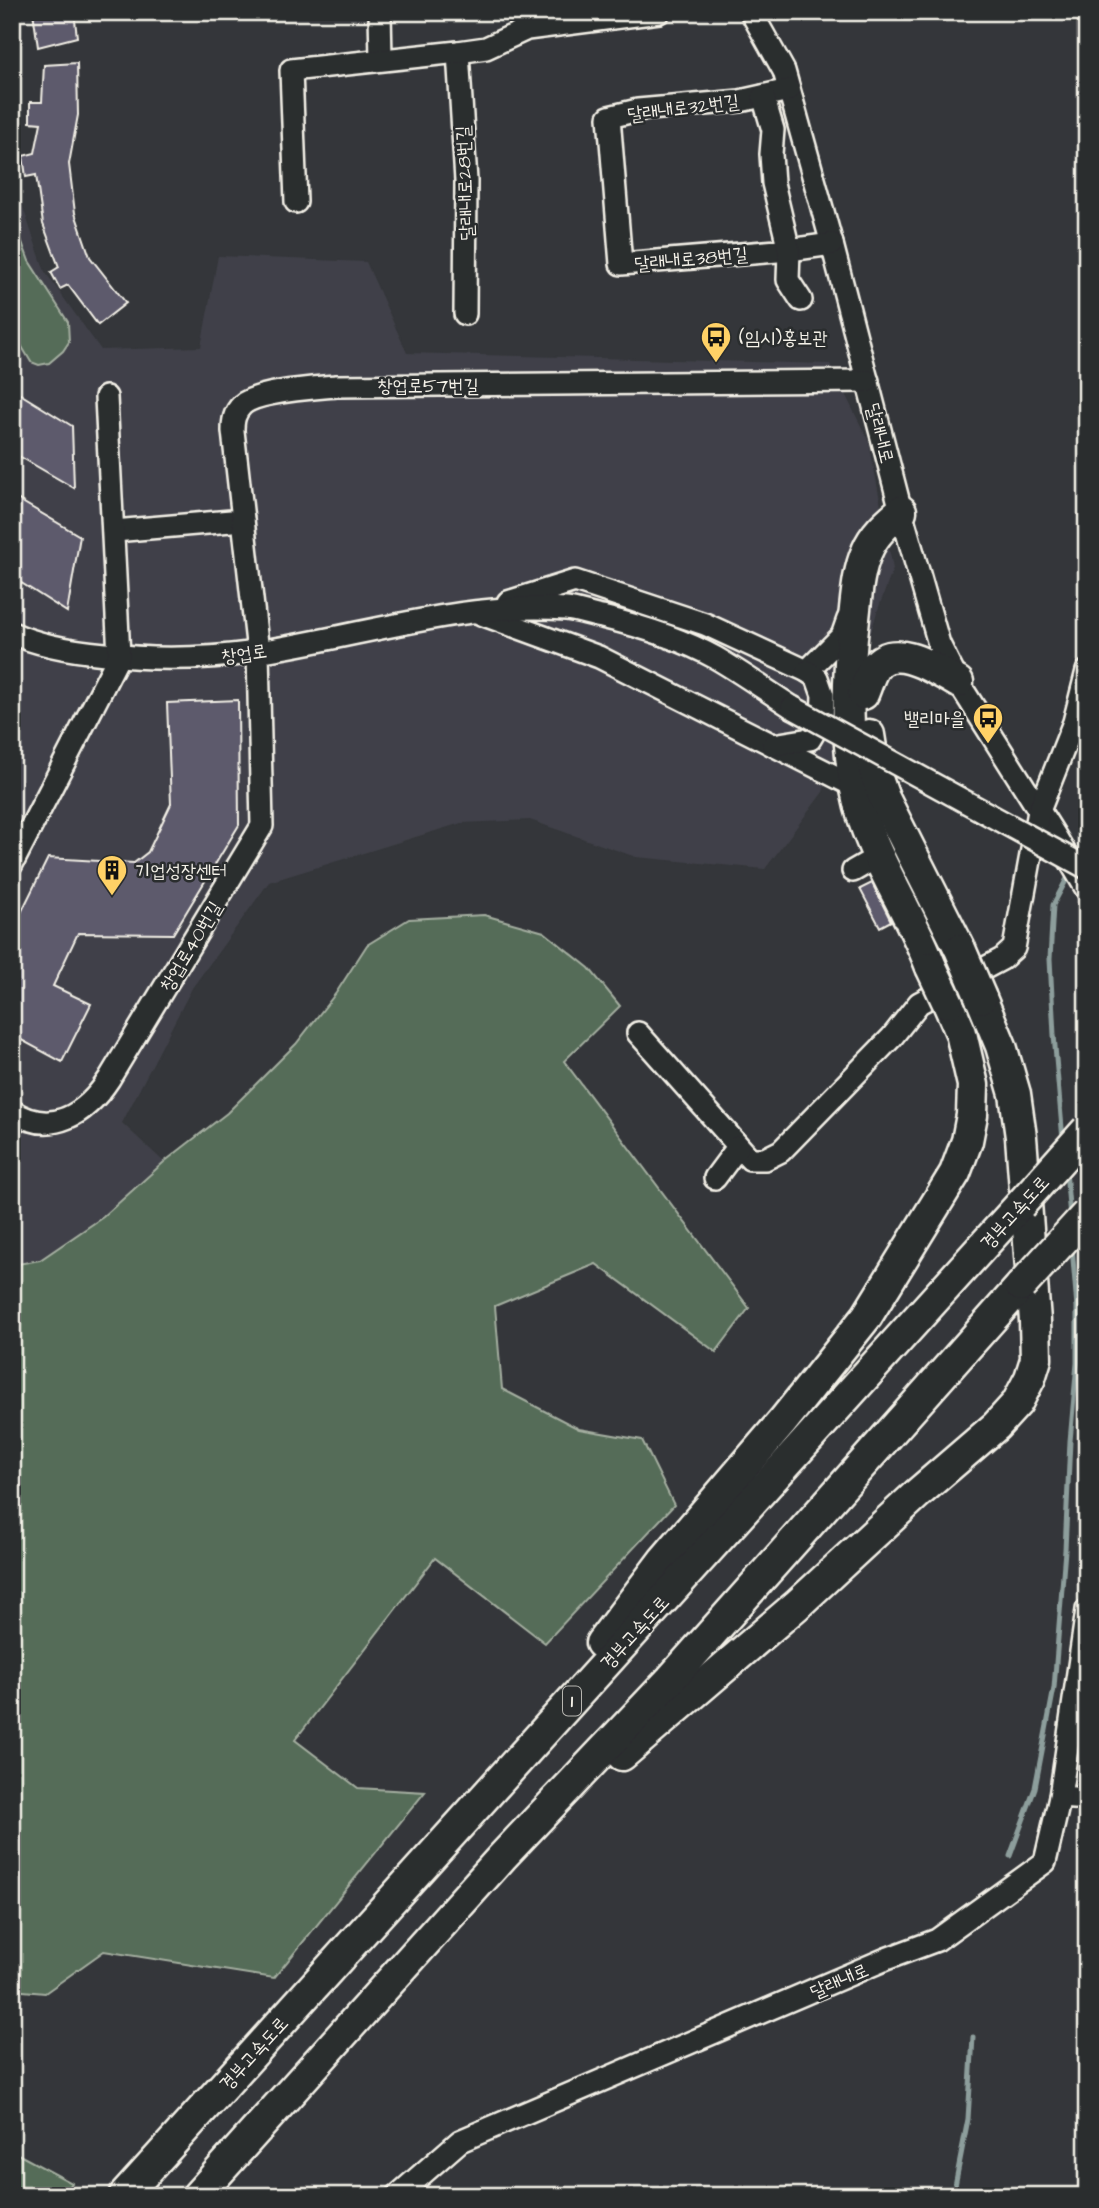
<svg xmlns="http://www.w3.org/2000/svg" width="1099" height="2208" viewBox="0 0 1099 2208" font-family="'Architects Daughter','Poor Story',sans-serif">
	<rect width="100%" height="100%" fill="#34363a"/>
	<filter id="ink" filterUnits="userSpaceOnUse"><feTurbulence type="fractalNoise" baseFrequency=".0143" numOctaves="2"/><feDisplacementMap in="SourceGraphic" scale="14" xChannelSelector="R" yChannelSelector="G"/><feConvolveMatrix kernelMatrix="1 2 1 2 8 2 1 2 1" color-interpolation-filters="sRGB"/></filter>
	<g filter="url(#ink)">
		<!-- built -->
		<polygon fill="#404149" points="12,175 45,272 101,350 201,347 218,256 366,262 407,353 830,364 869,442 893,569 877,612 823,792 765,869 636,857 530,820 461,823 269,882 192,988 122,1123 164,1162 103,1217 40,1260 12,1265"/>
		<!-- green -->
		<g fill="#556c58" stroke="#a4aea0" stroke-width="2">
			<polygon points="12,215 29,261 68,322 69,342 63,351 49,363 39,365 31,362 12,330"/>
			<polygon points="484,915 544,932 589,968 620,1006 564,1061 749,1308 716,1352 596,1264 495,1306 502,1389 579,1429 642,1440 674,1505 545,1643 435,1558 295,1740 358,1788 425,1792 274,1978 104,1951 45,1993 12,1990 12,1265 40,1260 103,1217 164,1162 227,1113 296,1044 336,993 367,945 409,919"/>
			<polygon points="12,2151 72,2183 62,2196 12,2196"/>
		</g>
		<g fill="none" stroke-linecap="round" stroke-linejoin="round">
			<!-- stream -->
			<g stroke="#8d9e9c" stroke-width="5">
				<polyline points="1078,856 1087,840"/>
				<polyline points="1063,1140 1054,1035 1050,959 1053,905 1071,871"/>
				<polyline points="1066,1171 1070,1217"/>
				<polyline points="1010,1856 1035,1788 1054,1688 1065,1550 1070,1441 1077,1363 1077,1307 1072,1247"/>
				<polyline points="953,2196 968,2119 973,2037"/>
			</g>
		</g>
		<!-- building -->
		<g fill="#5d5a6c" stroke="#f4f1e8" stroke-width="2">
			<polygon points="33,12 74,12 77,37 38,47"/>
			<polygon points="77,63 78,115 69,164 75,213 90,257 126,303 98,325 68,285 60,289 51,272 59,267 43,224 36,175 26,177 23,156 35,153 41,123 30,122 30,102 42,102 44,65"/>
			<polygon points="12,389 72,426 74,488 12,452"/>
			<polygon points="12,496 80,536 67,612 12,577"/>
			<polygon points="238,700 239,825 173,934 78,933 53,986 91,1004 62,1062 12,1035 12,931 48,858 134,863 148,852 171,804 167,703"/>
			<polygon points="872,883 891,921 880,927 860,889"/>
		</g>
		<g fill="none" stroke-linecap="round" stroke-linejoin="round">
			<!-- minor casing -->
			<g stroke="#f4f1e8" stroke-width="26">
				<g id="minor">
					<polyline points="380,12 381,59"/>
					<polyline points="751,12 784,71 832,244 901,511 939,644 958,682 1054,834 1087,890"/>
					<polyline points="458,52 466,181 465,314"/>
					<polyline points="789,90 740,101 638,110 609,117 621,264 789,250 832,244"/>
					<polyline points="763,96 773,130 771,154 773,183 789,250 788,280 801,300"/>
					<polyline points="296,202 291,70 458,52 486,48 527,29 659,12"/>
					<polyline points="114,531 243,520"/>
					<polyline points="508,602 575,581 705,624 807,671 842,636 848,619"/>
					<polyline points="481,614 599,657 856,787"/>
					<path d="M12 633C40 646 74 651 105 654 156 661 206 659 257 652 359 637 462 601 566 609 578 610 590 615 602 617 640 626 682 639 716 658 742 673 767 691 792 707"/>
					<polyline points="773,745 810,739 822,719 823,695 817,678 807,671"/>
					<polyline points="12,864 119,656 106,397"/>
					<polyline points="853,871 879,856"/>
					<polyline points="638,1033 750,1159 765,1159 781,1151 892,1037 919,1003 1002,959 1014,948 1039,811 1074,722 1087,671"/>
					<path d="M12 1111C52 1137 86 1114 109 1079L262 826 258 652 233 431C233 421 234 413 242 405 257 391 315 388 336 386L868 381"/>
					<polyline points="715,1178 738,1147"/>
					<polyline points="1060,1797 1087,1799"/>
					<polyline points="397,2196 460,2141 886,1959 937,1940 1045,1862 1060,1797 1087,1610"/>
				</g>
			</g>
			<!-- highway casing -->
			<g stroke="#f4f1e8" stroke-width="35">
				<g id="highway">
					<path d="M901 511C887 523 874 534 867 551 859 569 857 590 855 609 847 676 843 755 864 821 881 871 912 917 931 967"/>
					<path d="M863 694C867 685 869 676 874 668 894 640 936 670 958 682"/>
					<polyline points="869,735 875,773 884,798 960,949"/>
					<polyline points="601,1643 663,1561 783,1421 867,1316 955,1173 967,1141 972,1115 973,1085 961,1033 948,1003"/>
					<polyline points="622,1755 797,1605 917,1494 996,1426 1017,1403 1030,1378 1036,1359 1035,1321 1021,1137 1015,1094 1001,1046 981,998"/>
					<polyline points="124,2196 1020,1205"/>
					<polyline points="197,2196 502,1857 671,1679 1021,1286"/>
				</g>
			</g>
			<!-- minor -->
			<use href="#minor" stroke="#2a2d2e" stroke-width="21"/>
			<!-- highway -->
			<use href="#highway" stroke="#2a2d2e" stroke-width="30"/>
			<!-- minor-bridge casing -->
			<g stroke="#f4f1e8" stroke-width="26" stroke-linecap="butt">
				<polyline id="minor-bridge" points="792,707 1087,868"/>
			</g>
			<!-- highway-bridge casing -->
			<g stroke="#f4f1e8" stroke-width="35" stroke-linecap="butt">
				<g id="highway-bridge">
					<polyline points="960,949 981,998"/>
					<polyline points="931,967 948,1003"/>
					<polyline points="1020,1205 1087,1130"/>
					<polyline points="1021,1286 1087,1214"/>
				</g>
			</g>
			<!-- minor-bridge -->
			<use href="#minor-bridge" stroke="#2a2d2e" stroke-width="21"/>
			<!-- highway-bridge -->
			<use href="#highway-bridge" stroke="#2a2d2e" stroke-width="30"/>
		</g>
	</g>
	<!-- icons -->
	<defs>
		<g id="bus-pin" transform="scale(1.575)"><path d="M0 17L-7.5 6A9.5 9.5 0 1 1 7.5 6Z" fill="#ffd166" stroke="#2a2d2e"/><path d="M-5-6H5V4H4V6H2V4H-2V6H-4V4H-5ZM-3.5-4V0h7V-4ZM-3.5 1.2v1.5H-2V1.2ZM2 1.2v1.5H3.5V1.2Z" fill="#111"/></g>
		<g id="building-pin" transform="scale(1.575)"><path d="M0 17L-7.5 6A9.5 9.5 0 1 1 7.5 6Z" fill="#ffd166" stroke="#2a2d2e"/><path d="M-4-6H4V6H1V3H-1V6H-4ZM-2.5-4.3h1.7v1.8h-1.7ZM.8-4.3h1.7v1.8H.8ZM-2.5-1h1.7V.8h-1.7ZM.8-1h1.7V.8H.8Z" fill="#111"/></g>
	</defs>
	<g fill-rule="evenodd">
		<use href="#bus-pin" x="716" y="337"/>
		<use href="#bus-pin" x="988" y="718"/>
		<use href="#building-pin" x="112" y="870"/>
	</g>
	<g text-anchor="middle" stroke-width="5" stroke-linejoin="round" paint-order="stroke">
		<!-- shield labels -->
		<rect fill="#2a2d2e" stroke="#b7b6b0" stroke-width="2" x="563" y="1686.5" width="18" height="29" rx="5"/>
		<g font-size="18" font-weight="bold" fill="#f4f1e8">
			<text x="572" y="1707">1</text>
		</g>
		<!-- street labels -->
		<g font-size="19" fill="#f4f1e8" stroke="#2a2d2e">
			<text transform="translate(683 107) rotate(-7)" y="7">달래내로32번길</text>
			<text transform="translate(464 183) rotate(-92)" y="7">달래내로28번길</text>
			<text transform="translate(691 258) rotate(-5)" y="7">달래내로38번길</text>
			<text x="428" y="392">창업로57번길</text>
			<text transform="translate(881 433) rotate(76)" y="7">달래내로</text>
			<text transform="translate(244 653) rotate(-8)" y="7">창업로</text>
			<text transform="translate(190 946) rotate(-59)" y="7">창업로40번길</text>
			<text transform="translate(1014 1212) rotate(-48)" y="7">경부고속도로</text>
			<text transform="translate(634 1632) rotate(-48)" y="7">경부고속도로</text>
			<text transform="translate(839 1980) rotate(-23)" y="7">달래내로</text>
			<text transform="translate(253 2053) rotate(-48)" y="7">경부고속도로</text>
		</g>
		<!-- poi labels -->
		<g font-size="19" fill="#f4f1e8" stroke="#2a2d2e" text-anchor="start">
			<text x="739" y="344">(임시)홍보관</text>
			<text x="965" y="725" text-anchor="end">밸리마을</text>
			<text x="135" y="877">기업성장센터</text>
		</g>
	</g>
	<!-- margin -->
	<rect width="1099" height="2208" fill="none" stroke="#2a2d2e" stroke-width="42"/>
	<rect x="21" y="21" width="1057" height="2166" fill="none" stroke="#f4f1e8" stroke-width="2.5" filter="url(#ink)"/>
</svg>
